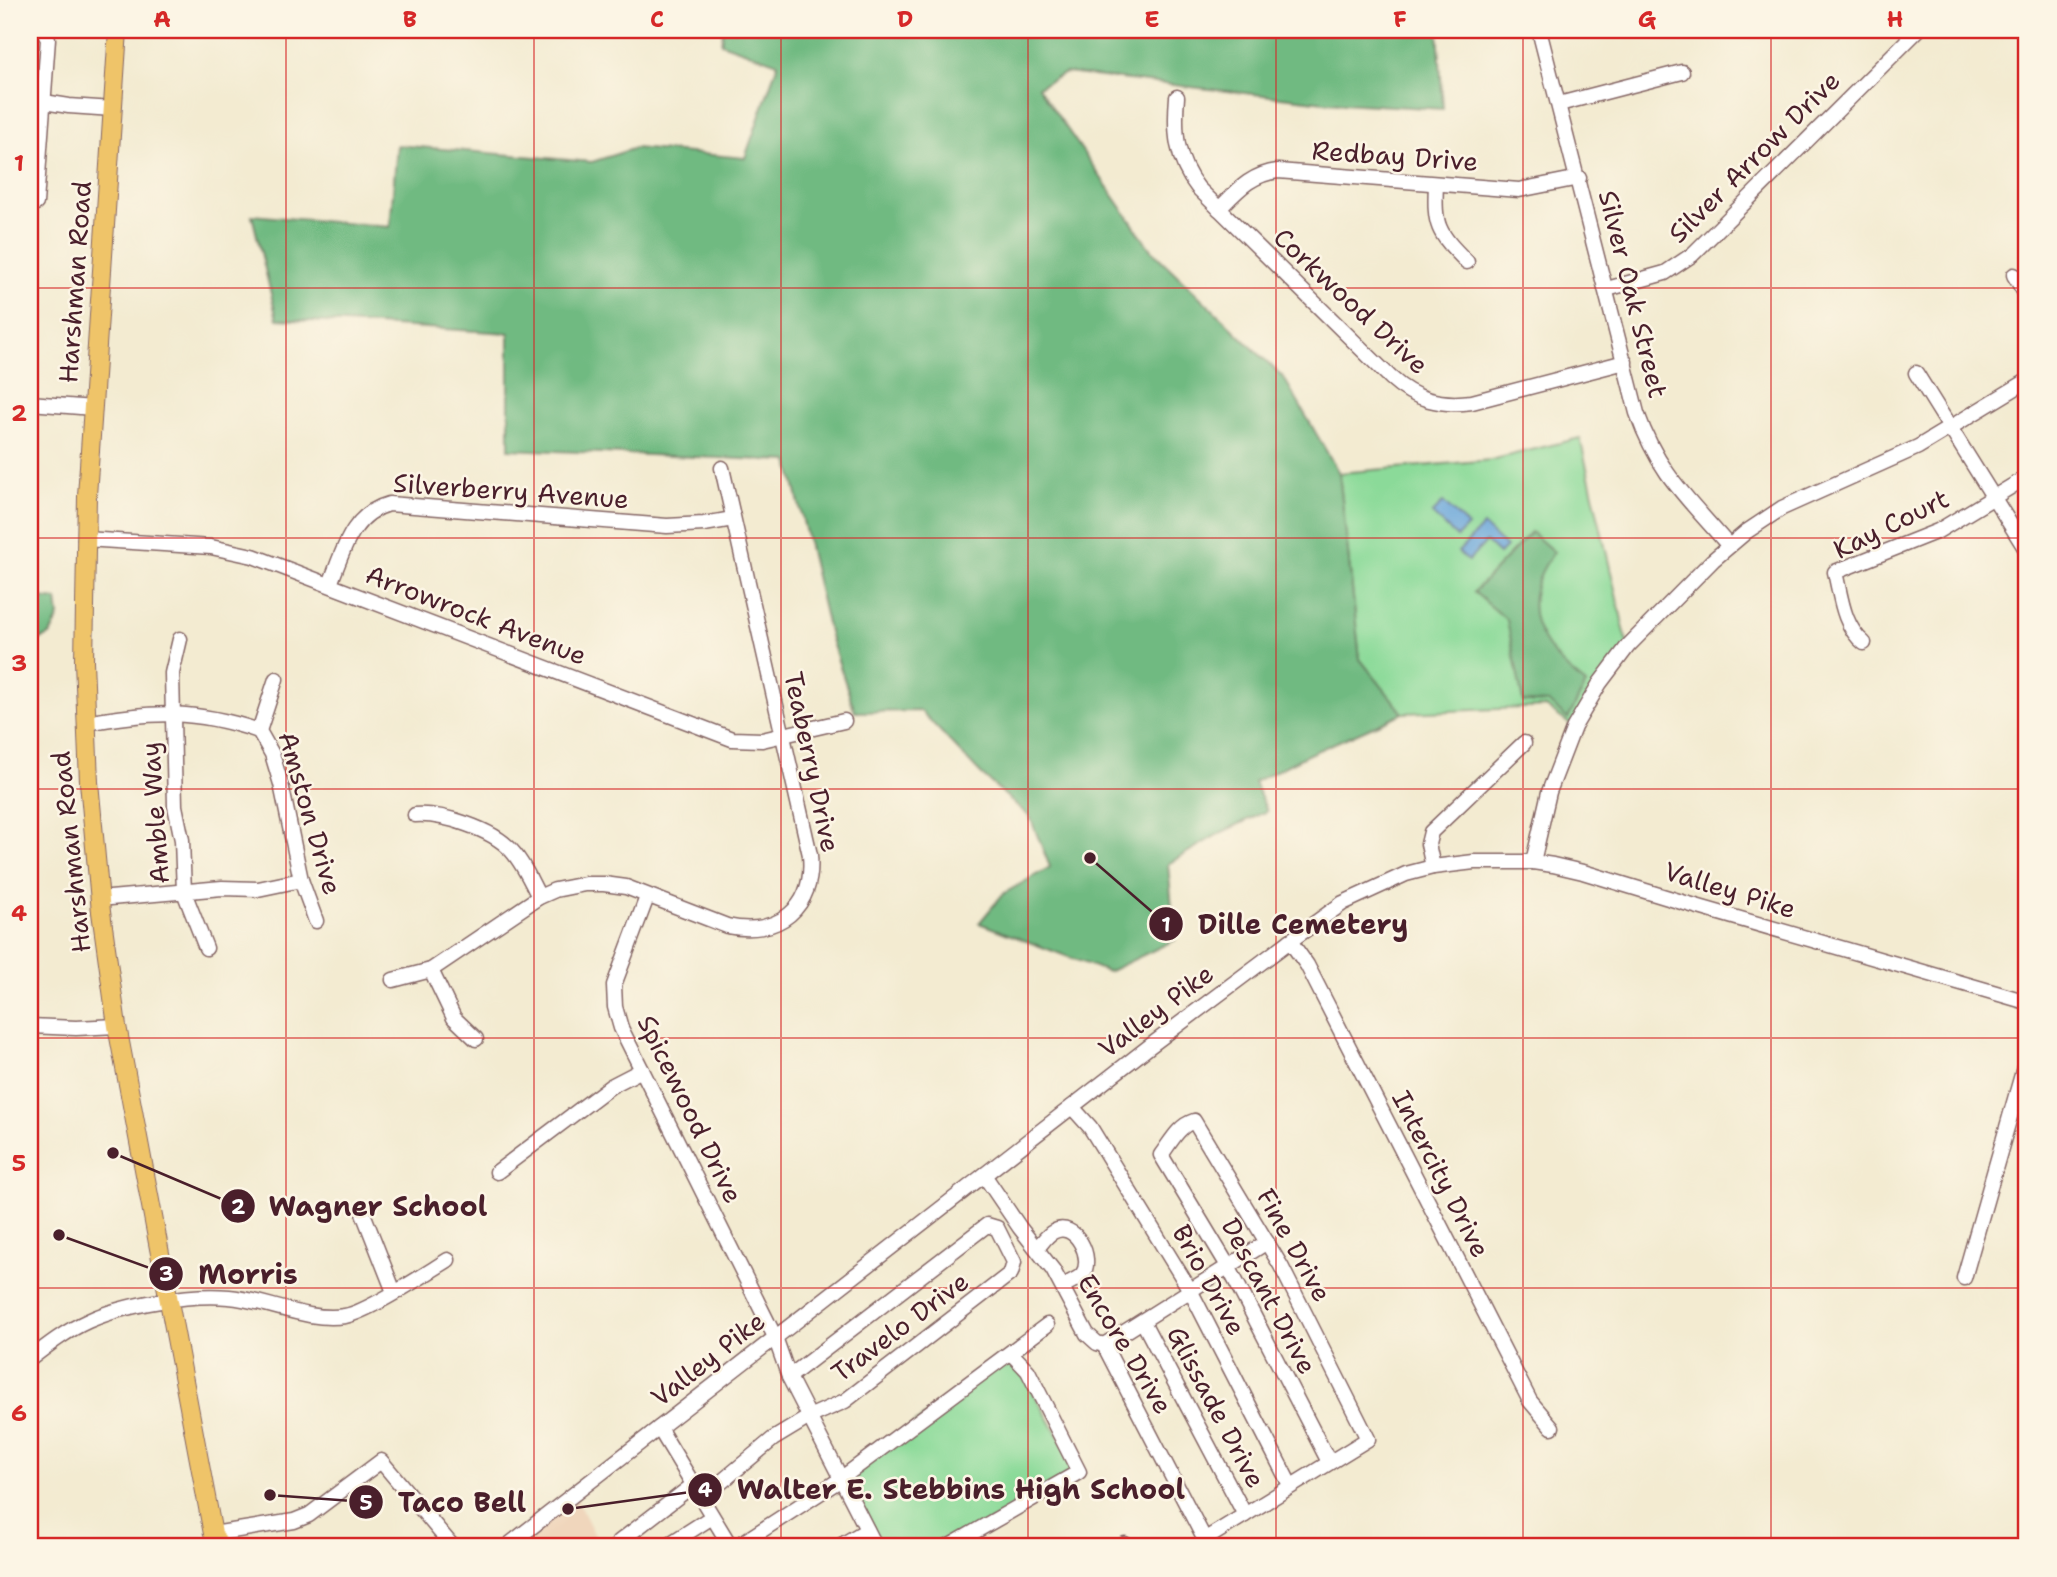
<svg xmlns="http://www.w3.org/2000/svg" width="2057" height="1577" viewBox="0 0 2057 1577" font-family="'Shantell Sans',sans-serif">
	<rect width="100%" height="100%" fill="#fcf5e5"/>
	<filter id="ink" filterUnits="userSpaceOnUse"><feTurbulence type="fractalNoise" baseFrequency=".0143" numOctaves="2"/><feDisplacementMap in="SourceGraphic" scale="14" xChannelSelector="R" yChannelSelector="G"/><feConvolveMatrix kernelMatrix="1 2 1 2 8 2 1 2 1" color-interpolation-filters="sRGB"/></filter>
	<filter id="wash" filterUnits="userSpaceOnUse"><feTurbulence type="fractalNoise" baseFrequency=".00686" numOctaves="4" result="noise"/><feDisplacementMap in="SourceGraphic" scale="28" xChannelSelector="R" yChannelSelector="G"/><feGaussianBlur stdDeviation="1.57" result="paint"/><feColorMatrix in="noise" values="0 0 0 0 0 0 0 0 0 0 0 0 0 0 0 0 0 1.4 0 .05"/><feComposite in="paint" operator="in"/></filter>
	<g filter="url(#wash)">
		<rect width="100%" height="100%" fill="#f3ebd1"/>
		<!-- built -->
		<polygon fill="#f0d6bc" points="574,1494 601,1547 506,1547"/>
		<!-- green -->
		<g fill="#8bda99" stroke="#6a7c62" stroke-width="2">
			<polygon points="1580,438 1628,646 1574,727 1546,707 1403,713 1360,659 1339,473 1491,460"/>
			<polygon points="1011,1353 1079,1472 945,1547 876,1547 841,1478"/>
		</g>
		<!-- forest -->
		<g fill="#70ba81" stroke="#5d6c56" stroke-width="2">
			<polygon points="723,30 1438,30 1443,109 1325,102 1066,73 1038,87 1151,250 1284,378 1339,473 1360,659 1403,713 1307,755 1254,782 1267,811 1222,832 1168,864 1175,940 1108,972 979,923 1003,894 1050,867 1030,817 981,774 921,711 855,712 830,636 789,461 509,449 509,333 277,319 252,215 390,227 397,145 592,162 635,148 745,158 778,63 721,43"/>
			<path d="M1531 532 1554 552C1513 606 1538 648 1586 684L1568 719 1549 703 1523 702 1507 620 1474 592Z"/>
			<polygon points="30,597 57,600 59,616 50,635 30,644"/>
		</g>
		<!-- water -->
		<g fill="#68a6da" stroke="#596282" stroke-width="2">
			<polygon points="1443,502 1468,526 1457,537 1432,514"/>
			<polygon points="1483,526 1506,547 1499,554 1486,542 1468,561 1458,552"/>
		</g>
	</g>
	<g filter="url(#ink)">
		<g fill="none" stroke-linecap="round" stroke-linejoin="round">
			<!-- minor casing -->
			<g stroke="#856665" stroke-width="17">
				<g id="minor">
					<path d="M1539 30 1637 413C1659 475 1688 498 1729 546"/>
					<path d="M1177 97C1174 132 1176 160 1198 188L1391 378C1415 400 1440 406 1472 402L1625 362"/>
					<polyline points="44,102 69,106 113,109"/>
					<polyline points="1559,104 1682,72"/>
					<path d="M1436 184C1434 226 1437 232 1467 262"/>
					<polyline points="36,203 48,39 44,32 39,30"/>
					<path d="M1219 209C1237 191 1251 174 1278 171L1519 190 1579 178"/>
					<polyline points="2014,275 2027,296"/>
					<polyline points="1607,289 1665,273 1692,255 1918,30"/>
					<polyline points="1916,373 2027,551"/>
					<polyline points="30,403 93,408"/>
					<polyline points="85,539 211,547 253,556 732,739 762,740 844,721"/>
					<path d="M330 584C343 552 351 514 389 504L667 526 704 524 733 519"/>
					<polyline points="180,639 172,673 175,806 182,840 184,892 206,948"/>
					<path d="M1864 643C1843 626 1841 597 1835 572L1938 531 2027 477"/>
					<polyline points="276,679 259,731 272,754 281,784 301,880 316,921"/>
					<path d="M86 723C152 711 194 709 259 731"/>
					<path d="M415 815C442 813 492 829 511 850 523 863 531 881 539 897"/>
					<polyline points="1533,862 1549,792 1574,727 1600,683 1628,646 1713,560 1746,532 1782,508 1918,447 2027,381"/>
					<polyline points="1433,867 1428,844 1431,832 1524,743"/>
					<polyline points="647,897 614,985 615,1007 621,1028 775,1337 789,1377 876,1547"/>
					<polyline points="99,899 222,888 258,889 301,880"/>
					<polyline points="1290,941 1307,965 1530,1401 1552,1427"/>
					<polyline points="431,970 454,1018 476,1039"/>
					<path d="M393 980 431 970 539 897 555 890 585 884H604L626 887 727 926C778 937 815 908 810 855L722 468"/>
					<polyline points="30,1026 76,1028 117,1026"/>
					<polyline points="1072,1107 1090,1127 1190,1290 1290,1485"/>
					<polyline points="497,1172 611,1086 642,1070"/>
					<polyline points="984,1175 1020,1228 1053,1270 1087,1334 1097,1343 1104,1345 1208,1546"/>
					<polyline points="363,1213 394,1292"/>
					<path d="M1037 1248C1042 1243 1047 1235 1053 1232 1075 1219 1095 1259 1082 1275 1078 1279 1068 1283 1063 1286"/>
					<polyline points="1964,1278 2027,1057"/>
					<polyline points="1143,1322 1245,1515"/>
					<polyline points="1104,1345 1267,1242"/>
					<path d="M30 1359C48 1345 66 1331 88 1321 123 1305 190 1293 229 1297 266 1300 307 1322 345 1316 368 1312 425 1274 448 1260"/>
					<polyline points="659,1428 731,1547"/>
					<polyline points="701,1499 773,1439 811,1416 845,1401 1011,1273 1014,1262 997,1228 987,1225 789,1377"/>
					<polyline points="213,1534 294,1521 309,1515 381,1461 453,1547"/>
					<path d="M1204 1540 1368 1439 1281 1266 1194 1121C1178 1126 1171 1142 1161 1155L1228 1266 1329 1462"/>
					<polyline points="506,1547 1150,1046 1290,941 1343,903 1406,874 1433,867 1474,862 1533,862 1553,865 1583,872 1685,903 2027,1002"/>
					<polyline points="622,1547 619,1542 693,1485"/>
					<polyline points="665,1547 712,1517"/>
					<polyline points="736,1547 835,1483 1047,1325"/>
					<polyline points="838,1547 867,1530"/>
					<polyline points="948,1547 1079,1472 1028,1371 1011,1353"/>
					<polyline points="1120,1547 1125,1544"/>
				</g>
			</g>
			<!-- major casing -->
			<g stroke="#856665" stroke-width="20">
				<polyline id="major" points="118,30 87,496 84,661 89,782 101,912 117,1026 213,1534 220,1547"/>
			</g>
			<!-- minor -->
			<use href="#minor" stroke="#fff" stroke-width="14"/>
			<!-- major -->
			<use href="#major" stroke="#efc469" stroke-width="18"/>
		</g>
	</g>
	<!-- grid -->
	<path fill="none" stroke="#d62828" stroke-width="2" stroke-opacity="0.55" d="M286 30V1547M534 30V1547M781 30V1547M1028 30V1547M1276 30V1547M1523 30V1547M1771 30V1547M30 288H2027M30 538H2027M30 789H2027M30 1038H2027M30 1288H2027"/>
	<g text-anchor="middle" stroke-width="5" stroke-linejoin="round" paint-order="stroke">
		<!-- street labels -->
		<g font-size="26" fill="#4a1f2b" stroke="#fcf5e5">
			<text transform="translate(1395 156) rotate(4)" y="9">Redbay Drive</text>
			<text transform="translate(1754 157) rotate(-45)" y="9">Silver Arrow Drive</text>
			<text transform="translate(75 282) rotate(-86)" y="9">Harshman Road</text>
			<text transform="translate(1633 294) rotate(76)" y="9">Silver Oak Street</text>
			<text transform="translate(1351 301) rotate(43)" y="9">Corkwood Drive</text>
			<text transform="translate(511 491) rotate(4)" y="9">Silverberry Avenue</text>
			<text transform="translate(1891 524) rotate(-26)" y="9">Kay Court</text>
			<text transform="translate(476 615) rotate(21)" y="9">Arrowrock Avenue</text>
			<text transform="translate(812 762) rotate(78)" y="9">Teaberry Drive</text>
			<text transform="translate(155 813) rotate(-94)" y="9">Amble Way</text>
			<text transform="translate(310 813) rotate(74)" y="9">Amston Drive</text>
			<text transform="translate(71 852) rotate(-96)" y="9">Harshman Road</text>
			<text transform="translate(1730 890) rotate(17)" y="9">Valley Pike</text>
			<text transform="translate(1156 1011) rotate(-37)" y="9">Valley Pike</text>
			<text transform="translate(690 1109) rotate(64)" y="9">Spicewood Drive</text>
			<text transform="translate(1441 1174) rotate(63)" y="9">Intercity Drive</text>
			<text transform="translate(1294 1245) rotate(61)" y="9">Fine Drive</text>
			<text transform="translate(1209 1280) rotate(61)" y="9">Brio Drive</text>
			<text transform="translate(1269 1296) rotate(62)" y="9">Descant Drive</text>
			<text transform="translate(900 1327) rotate(-37)" y="9">Travelo Drive</text>
			<text transform="translate(1125 1344) rotate(59)" y="9">Encore Drive</text>
			<text transform="translate(708 1359) rotate(-38)" y="9">Valley Pike</text>
			<text transform="translate(1216 1407) rotate(62)" y="9">Glissade Drive</text>
		</g>
	</g>
	<!-- callouts -->
	<path fill="none" stroke="#4a1f2b" stroke-width="2.5" d="M1090 858L1166 924M113 1153L238 1206M59 1235L166 1274M568 1509L705 1490M270 1495L366 1502"/>
	<g fill="#4a1f2b" stroke="#fcf5e5" stroke-width="2.5">
		<circle cx="1090" cy="858" r="7"/>
		<circle cx="113" cy="1153" r="7"/>
		<circle cx="59" cy="1235" r="7"/>
		<circle cx="568" cy="1509" r="7"/>
		<circle cx="270" cy="1495" r="7"/>
		<circle cx="1166" cy="924" r="18"/>
		<circle cx="238" cy="1206" r="18"/>
		<circle cx="166" cy="1274" r="18"/>
		<circle cx="705" cy="1490" r="18"/>
		<circle cx="366" cy="1502" r="18"/>
	</g>
	<g font-size="21" text-anchor="middle" font-weight="bold" fill="#fff">
		<text x="1166" y="932">1</text>
		<text x="238" y="1214">2</text>
		<text x="166" y="1281">3</text>
		<text x="705" y="1497">4</text>
		<text x="366" y="1510">5</text>
	</g>
	<g font-size="28" text-anchor="middle" font-weight="bold" fill="#4a1f2b" stroke="#fcf5e5" stroke-width="5" stroke-linejoin="round" paint-order="stroke">
		<text x="1303" y="934">Dille Cemetery</text>
		<text x="378" y="1216">Wagner School</text>
		<text x="248" y="1284">Morris</text>
		<text x="961" y="1499">Walter E. Stebbins High School</text>
		<text x="462" y="1512">Taco Bell</text>
	</g>
	<!-- margin -->
	<rect width="2057" height="1577" fill="none" stroke="#fcf5e5" stroke-width="77"/>
	<rect x="38" y="38" width="1980" height="1500" fill="none" stroke="#d62828" stroke-width="2.5"/>
	<g font-size="23" text-anchor="middle" font-weight="bold" fill="#d62828">
		<text x="162" y="27">A</text>
		<text x="410" y="27">B</text>
		<text x="657" y="27">C</text>
		<text x="905" y="27">D</text>
		<text x="1152" y="27">E</text>
		<text x="1400" y="27">F</text>
		<text x="1647" y="27">G</text>
		<text x="1895" y="27">H</text>
		<text x="19" y="171">1</text>
		<text x="19" y="421">2</text>
		<text x="19" y="671">3</text>
		<text x="19" y="921">4</text>
		<text x="19" y="1171">5</text>
		<text x="19" y="1421">6</text>
	</g>
</svg>
